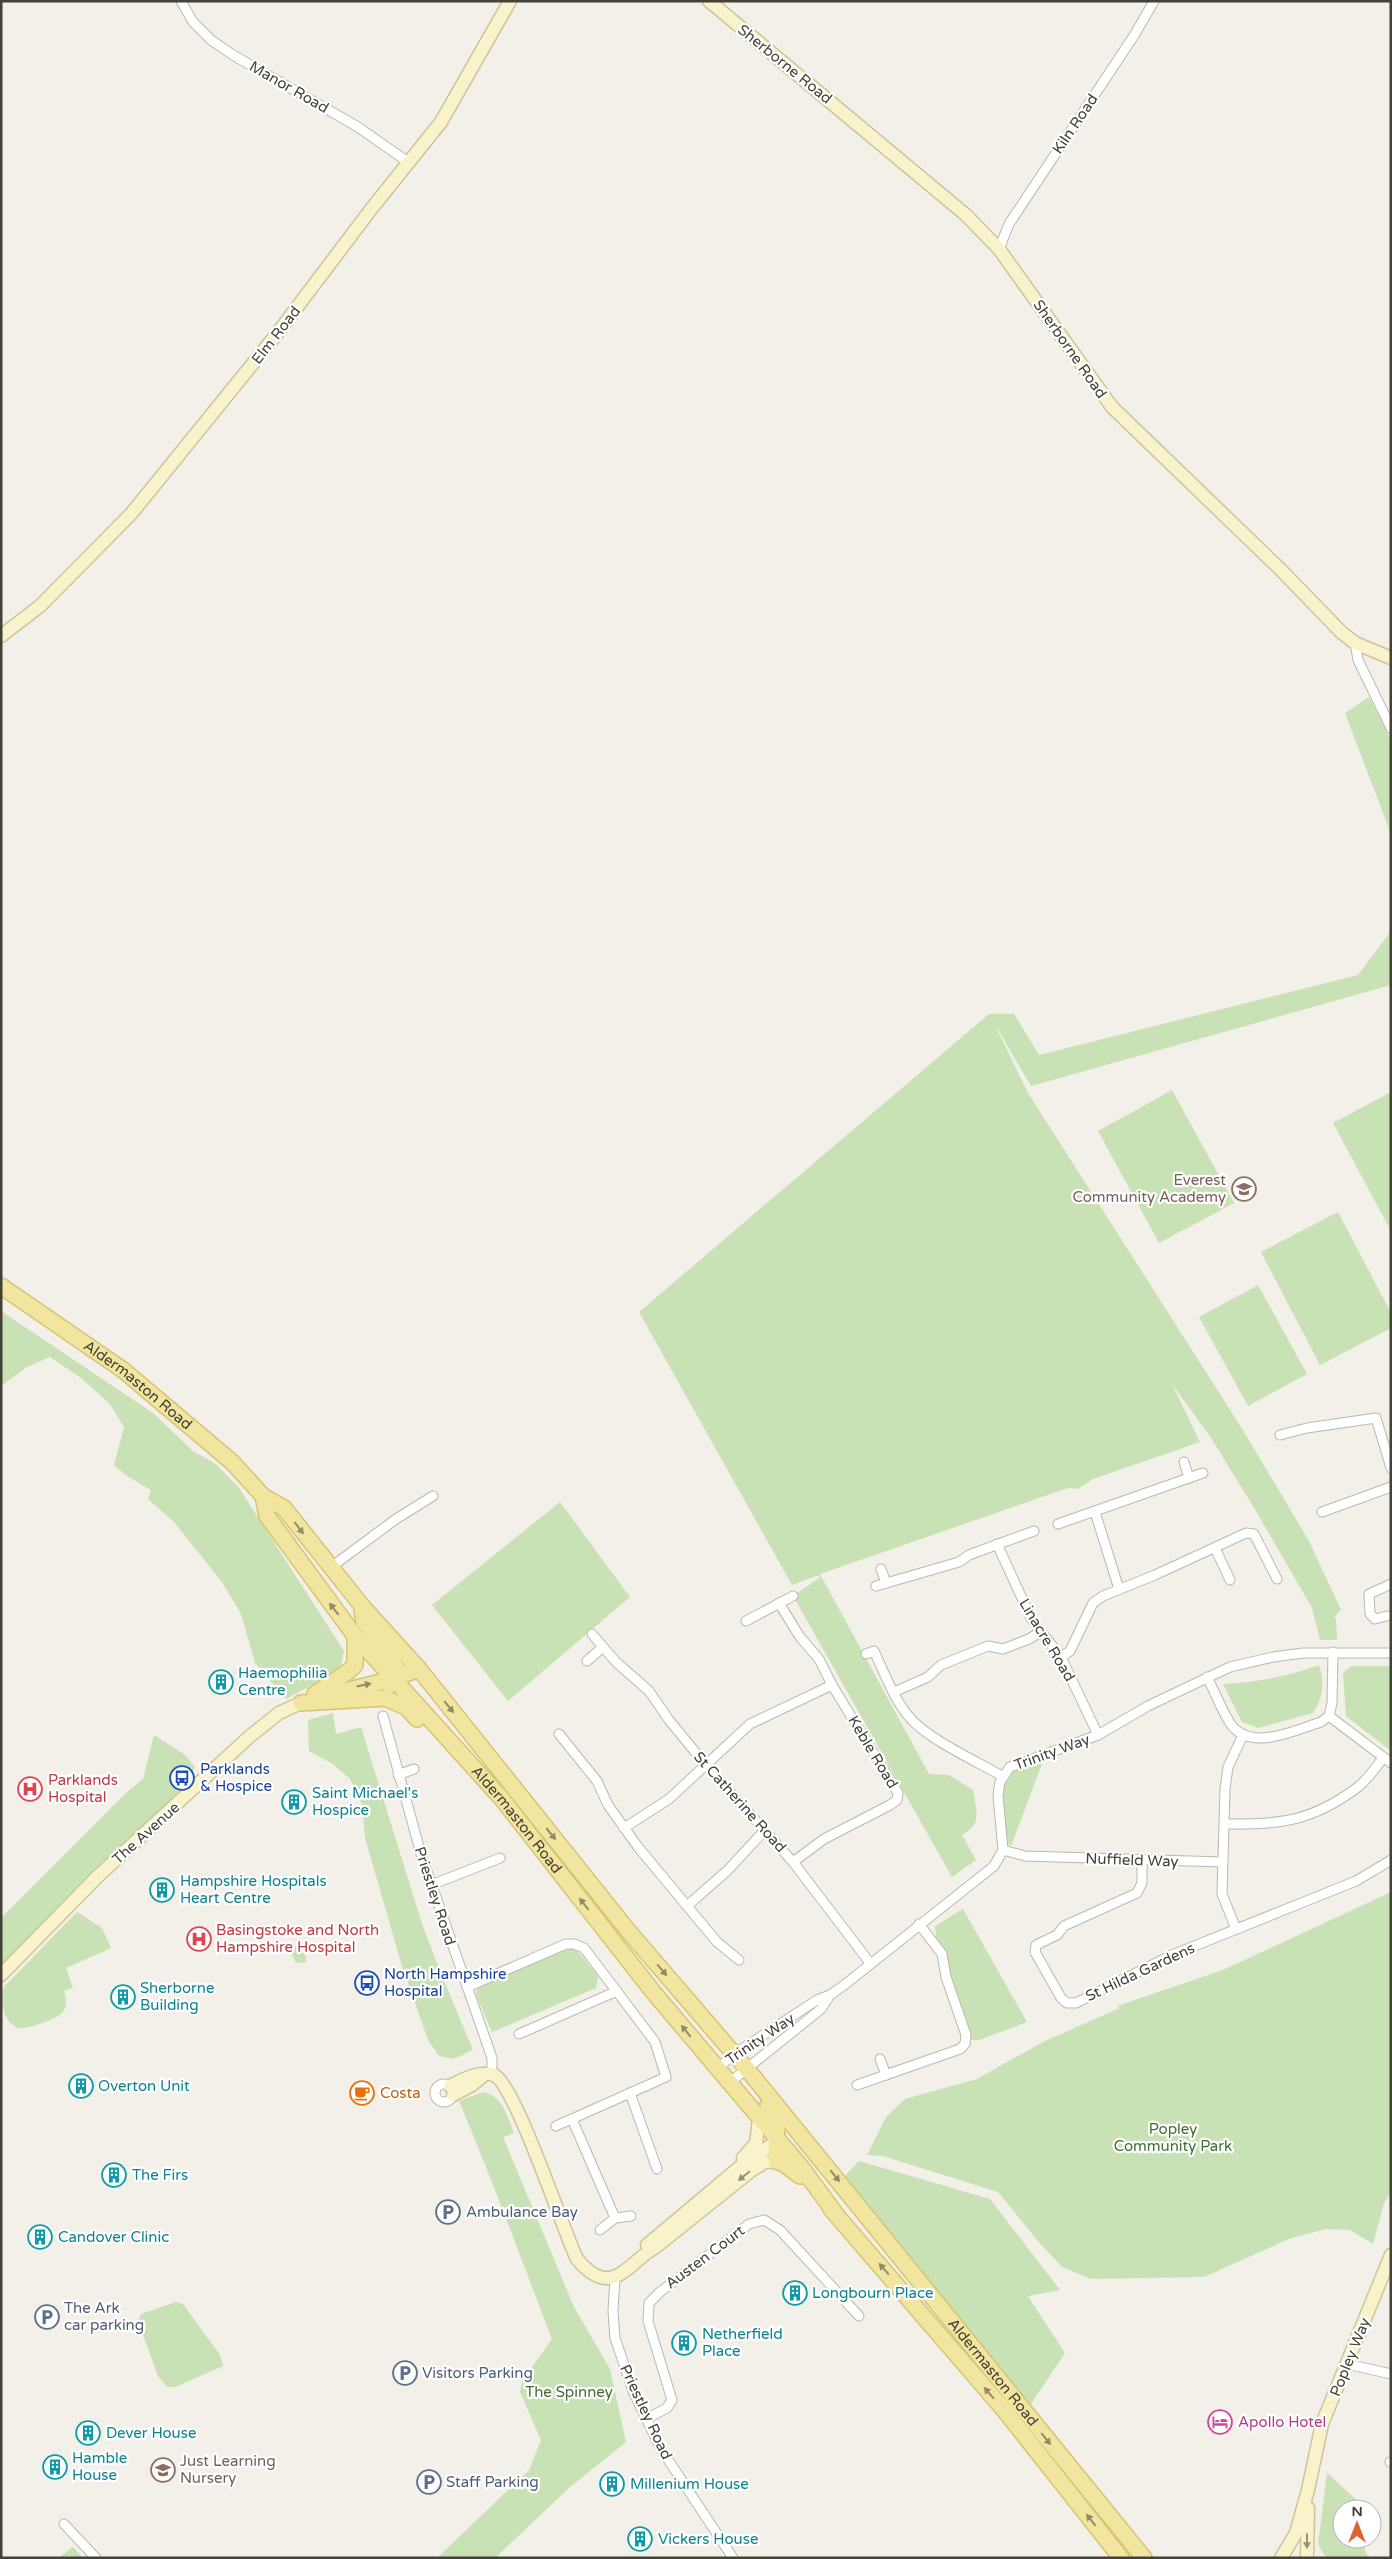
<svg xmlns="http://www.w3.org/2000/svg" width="1392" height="2559" viewBox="0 0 1392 2559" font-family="'Varela Round',sans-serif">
	<rect width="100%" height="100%" fill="#f2f0e8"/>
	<!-- green -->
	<g fill="#c8e1b5">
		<polygon points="1369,697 1391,740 1391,834 1345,713"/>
		<path d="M1391 931V985L1031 1086 994 1023 1028 1093 1241 1427 1309 1541 1341 1610 1334 1617 1336 1618 1337 1640H1320L1312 1608 1256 1511 1211 1438 1172 1384 1200 1442 1093 1479 1078 1489 1068 1488 820 1574 929 1774 949 1775 973 1790C976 1811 983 1824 962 1835L976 1860 952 1877 793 1596 821 1577 816 1576 792 1585 639 1312 989 1014H1014L1039 1055 1358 975Z"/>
		<polygon points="1172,1090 1234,1203 1159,1243 1098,1131"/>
		<polygon points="1391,1092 1391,1231 1333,1123"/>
		<polygon points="1338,1212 1391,1313 1391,1328 1320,1365 1261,1252"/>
		<polygon points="1258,1285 1307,1374 1248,1406 1199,1317"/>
		<polygon points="1,1311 153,1413 193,1451 216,1464 239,1488 344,1651 340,1670 286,1699 255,1663 241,1614 222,1582 174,1522 148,1499 151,1490 127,1476 114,1465 124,1427 110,1404 81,1378 50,1357 27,1367 1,1386"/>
		<polygon points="560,1502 630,1597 508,1701 432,1605"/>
		<path d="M1319 1665C1325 1682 1323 1698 1313 1713L1258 1728 1242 1722 1223 1684C1256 1682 1287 1677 1319 1665Z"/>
		<polygon points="1351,1666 1391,1666 1391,1751 1346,1716 1343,1673"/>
		<polygon points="333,1713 336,1734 361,1727 422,1924 442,1976 473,2050 454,2059 439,2056 428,2040 402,1966 365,1838 362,1804 350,1779 333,1764 309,1751 308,1720"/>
		<polygon points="154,1735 184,1754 195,1767 183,1787 1,1965 1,1918 127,1792 143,1779"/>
		<path d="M1041 1759 1043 1761 1011 1846 1005 1841C1003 1819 993 1787 1012 1771 1019 1765 1033 1762 1041 1759Z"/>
		<polygon points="1391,1892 1391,2192 1384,2203 1373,2244 1350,2230 1326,2229 1291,2238 1204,2277 1091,2279 1062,2267 1037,2240 998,2192 883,2156 867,2155 886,2117 905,2099 977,2079 1043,2042 1120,2008 1117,2006 1223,1970"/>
		<polygon points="963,1909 1027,2022 979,2040 967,2040 934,1938 936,1935 935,1926"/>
		<path d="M77 1912 102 1928 111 1948 66 1968 73 1988 64 1991C66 1998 68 2007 62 2013 57 2019 25 2030 18 2028 3 2022 0 2001 4 1987Z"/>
		<polygon points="287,1943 296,1946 306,1956 306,1962 296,1963 288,1945 285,1946"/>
		<polygon points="569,1948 577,1950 598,1976 596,1988 492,2032 476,1995 477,1988"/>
		<path d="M483 2092C503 2096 507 2116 514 2133L503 2137 574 2307 610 2369 626 2442 570 2487 495 2558H437L529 2470 541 2440 520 2392 522 2381 552 2339C521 2259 492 2179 459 2101Z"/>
		<polygon points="859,2161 990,2199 1060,2290 1028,2296 1065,2353 1029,2407 844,2177"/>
		<polygon points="176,2302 183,2304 220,2355 223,2366 175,2387 167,2387 158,2376 138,2321 141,2314"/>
		<polygon points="1327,2473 1361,2504 1361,2509 1342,2509 1342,2539 1361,2539 1367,2555 1372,2558 1326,2558 1318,2544"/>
		<polygon points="73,2547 83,2558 58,2558"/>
	</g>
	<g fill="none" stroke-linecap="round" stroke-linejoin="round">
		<!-- street casing -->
		<g stroke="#bcb8ab" stroke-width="11">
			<g id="street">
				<polyline points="181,1 193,22 211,40 233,55 358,127 408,162"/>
				<polyline points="999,249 1009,224 1135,34 1154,1"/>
				<polyline points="1355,643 1358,660 1391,728"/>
				<polyline points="1280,1435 1307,1428 1376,1418 1391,1468"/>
				<polyline points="1184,1462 1189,1478"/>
				<polyline points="1095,1512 1119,1589"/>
				<polyline points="1322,1512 1391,1487"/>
				<polyline points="1058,1524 1203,1473"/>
				<polyline points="997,1544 1032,1620 1061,1657 1098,1735"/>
				<polyline points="1215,1548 1230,1580"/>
				<polyline points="338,1562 396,1519 433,1496"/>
				<polyline points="881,1569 886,1583"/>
				<polyline points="876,1586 959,1562 969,1555 1034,1531"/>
				<polyline points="779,1603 800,1637 819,1659 832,1685 898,1793 897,1800 890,1805 824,1839 793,1862"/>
				<polyline points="1387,1616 1375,1619 1370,1614 1369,1594 1391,1584"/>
				<polyline points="746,1621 793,1596"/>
				<polyline points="592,1634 616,1662 649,1691 669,1720 705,1764 793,1862 870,1963"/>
				<path d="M866 1654 874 1651C885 1674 894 1700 911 1719 930 1740 976 1761 1002 1776"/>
				<polyline points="1061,1657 1070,1651 1093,1603 1103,1596 1155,1575 1246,1533 1254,1534 1277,1579"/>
				<polyline points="587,1661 603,1647"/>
				<path d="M1207 1677C1215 1692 1221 1709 1230 1723 1250 1753 1295 1730 1321 1722L1329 1716 1332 1703 1333 1652"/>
				<polyline points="894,1692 928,1677 941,1665 988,1646 1003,1649 1029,1639 1040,1632"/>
				<polyline points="383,1716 421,1854 492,2058 492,2074"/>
				<polyline points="1329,1716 1391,1763"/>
				<polyline points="559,1734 597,1781 608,1805 638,1847 717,1942 739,1960"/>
				<polyline points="398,1775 414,1769"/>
				<path d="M1225 1824C1280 1825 1313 1821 1358 1787 1368 1779 1376 1767 1383 1758"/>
				<polyline points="624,1828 669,1799 750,1724 832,1685"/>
				<polyline points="1003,1850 1025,1856 1223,1862"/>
				<polyline points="1142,1861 1142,1883 1137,1893 1064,1926 1057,1935 1036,1945 1035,1952 1061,1998 1067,2003 1076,2003 1172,1955 1356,1881 1391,1860"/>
				<polyline points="431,1885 500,1858"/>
				<polyline points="687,1906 728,1870 764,1831"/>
				<polyline points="1236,1929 1222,1894 1225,1789 1228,1767 1243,1735"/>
				<polyline points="467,1987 566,1944 574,1944 584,1948 655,2042 666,2077 556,2126"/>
				<polyline points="519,2034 617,1991"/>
				<polyline points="880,2059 886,2075"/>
				<polyline points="717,2069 734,2054 817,2000 830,1995 843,1986 994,1866 1003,1850 998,1795 1000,1782 1010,1767 1098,1735 1148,1706 1230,1667 1273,1657 1303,1653 1391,1653"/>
				<polyline points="729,2083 821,2009 830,1995"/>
				<circle cx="444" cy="2093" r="9"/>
				<polyline points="857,2085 960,2049 965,2044 966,2035 946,1977 942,1954 919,1924"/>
				<polyline points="630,2093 657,2169"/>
				<polyline points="572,2119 615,2218 600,2230"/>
				<polyline points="615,2218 631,2216"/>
				<polyline points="615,2278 613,2311 615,2338 633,2391 661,2449 733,2558"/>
				<polyline points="1347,2364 1391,2374"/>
				<polyline points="646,2419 667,2408 672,2400 648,2321 649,2303 660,2292 749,2224 764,2220 780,2230 859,2316"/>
				<polyline points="1390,2462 1391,2462"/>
				<polyline points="64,2524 96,2558"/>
			</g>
		</g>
		<!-- secondary casing -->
		<g stroke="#ccc59c" stroke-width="15">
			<g id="secondary">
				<polyline points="709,1 966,215 999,249 1112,407 1281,570 1341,632 1355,643 1391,658"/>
				<polyline points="1,636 40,606 131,514 276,335 372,208 441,122 510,1"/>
				<polyline points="1,1975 97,1877 249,1737 279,1713 301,1703"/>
				<path d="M450 2086C462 2080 480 2070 494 2075 515 2084 563 2230 577 2259 612 2301 627 2263 657 2246L752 2170 765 2162 776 2161"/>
				<polyline points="453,2095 472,2085 484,2075"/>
				<polyline points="743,2158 756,2143 759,2119"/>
				<polyline points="647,2245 748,2160 778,2141"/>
				<polyline points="1281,2558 1296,2533 1308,2490 1322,2424 1391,2255"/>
				<polyline points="1307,2558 1308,2508"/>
			</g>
		</g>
		<!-- primary casing -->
		<g stroke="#d5c472" stroke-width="18">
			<g id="primary">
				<path id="s1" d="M1 1286 123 1370 232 1462 263 1496 284 1508 362 1606 419 1669 630 1933 747 2069 1144 2558"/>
				<path id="s2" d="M263 1496 267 1516 355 1636 502 1799 654 1993 802 2168 838 2217"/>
				<polyline points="362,1610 364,1622 397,1668 390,1685"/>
				<polyline points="315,1694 349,1671 355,1665 355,1636"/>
				<polyline points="326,1696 392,1679 419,1669"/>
				<polyline points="301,1703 385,1698 406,1707 417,1719"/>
				<polyline points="768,2105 777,2120 776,2161 784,2164 800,2176"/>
				<polyline points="831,2209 1005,2411 1121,2558"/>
			</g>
		</g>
		<!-- street -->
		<use href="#street" stroke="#fff" stroke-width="9"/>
		<!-- secondary -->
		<use href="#secondary" stroke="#f8f3cb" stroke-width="12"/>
		<!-- primary -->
		<use href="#primary" stroke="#f2e5a0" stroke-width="15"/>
	</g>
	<!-- one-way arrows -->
	<defs><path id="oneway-solid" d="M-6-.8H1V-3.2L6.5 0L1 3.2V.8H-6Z" transform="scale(1.25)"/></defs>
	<g fill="#928b66">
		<use href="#oneway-solid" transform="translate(299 1528) rotate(53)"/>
		<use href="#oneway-solid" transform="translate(334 1609) rotate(-128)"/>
		<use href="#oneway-solid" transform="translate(364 1685) rotate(-12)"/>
		<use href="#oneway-solid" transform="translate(449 1707) rotate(51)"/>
		<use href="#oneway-solid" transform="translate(551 1834) rotate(51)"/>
		<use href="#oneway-solid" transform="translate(584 1904) rotate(-128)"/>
		<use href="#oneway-solid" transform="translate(662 1970) rotate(49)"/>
		<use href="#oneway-solid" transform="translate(686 2031) rotate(-129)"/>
		<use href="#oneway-solid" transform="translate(835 2176) rotate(51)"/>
		<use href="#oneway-solid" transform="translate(884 2269) rotate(-131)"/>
		<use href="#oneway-solid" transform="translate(989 2393) rotate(-131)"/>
		<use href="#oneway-solid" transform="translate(1046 2439) rotate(51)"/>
		<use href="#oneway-solid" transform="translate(1091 2520) rotate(-128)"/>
	</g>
	<g fill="#95917a">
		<use href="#oneway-solid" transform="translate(744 2176) rotate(141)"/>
		<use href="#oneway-solid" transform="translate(1307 2541) rotate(90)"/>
	</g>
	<!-- icons -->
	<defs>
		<g id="school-ring" transform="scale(1.25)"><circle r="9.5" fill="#fff" stroke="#8d6e63" stroke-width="1.5"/><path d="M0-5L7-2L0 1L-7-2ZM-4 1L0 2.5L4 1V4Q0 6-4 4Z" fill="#8d6e63"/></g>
		<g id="building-ring" transform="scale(1.25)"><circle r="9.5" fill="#fff" stroke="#0f9aa8" stroke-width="1.5"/><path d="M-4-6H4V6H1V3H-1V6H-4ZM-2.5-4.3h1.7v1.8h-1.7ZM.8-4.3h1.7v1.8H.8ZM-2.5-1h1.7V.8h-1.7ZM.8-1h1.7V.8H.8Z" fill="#0f9aa8"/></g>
		<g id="bus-ring" transform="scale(1.25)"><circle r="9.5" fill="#fff" stroke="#1a4fb4" stroke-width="1.5"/><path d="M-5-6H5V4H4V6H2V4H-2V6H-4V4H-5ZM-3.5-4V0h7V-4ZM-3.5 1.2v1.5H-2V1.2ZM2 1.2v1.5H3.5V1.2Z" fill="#1a4fb4"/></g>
		<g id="hospital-ring" transform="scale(1.25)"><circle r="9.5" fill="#fff" stroke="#e0444e" stroke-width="1.5"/><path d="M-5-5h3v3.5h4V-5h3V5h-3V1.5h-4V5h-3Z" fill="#e0444e"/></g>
		<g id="cafe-ring" transform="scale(1.25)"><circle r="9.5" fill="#fff" stroke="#e8710a" stroke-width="1.5"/><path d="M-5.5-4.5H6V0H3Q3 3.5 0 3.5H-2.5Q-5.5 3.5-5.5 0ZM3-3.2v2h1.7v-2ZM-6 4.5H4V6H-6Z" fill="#e8710a"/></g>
		<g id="parking-ring" transform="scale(1.25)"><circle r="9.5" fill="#fff" stroke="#5c6f8a" stroke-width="1.5"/><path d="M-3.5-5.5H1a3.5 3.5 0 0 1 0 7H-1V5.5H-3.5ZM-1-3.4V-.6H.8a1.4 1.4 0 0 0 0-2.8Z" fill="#5c6f8a"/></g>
		<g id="hotel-ring" transform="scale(1.25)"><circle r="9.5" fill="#fff" stroke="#d1479c" stroke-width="1.5"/><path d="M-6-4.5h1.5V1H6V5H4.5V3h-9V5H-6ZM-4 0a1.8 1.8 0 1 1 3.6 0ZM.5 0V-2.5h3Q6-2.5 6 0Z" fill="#d1479c"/></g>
	</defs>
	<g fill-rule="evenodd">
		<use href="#school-ring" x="1244" y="1189"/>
		<use href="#building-ring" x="221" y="1682"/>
		<use href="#bus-ring" x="182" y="1778"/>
		<use href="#hospital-ring" x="30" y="1789"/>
		<use href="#building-ring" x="294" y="1802"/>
		<use href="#building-ring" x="162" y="1890"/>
		<use href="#hospital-ring" x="199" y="1939"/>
		<use href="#bus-ring" x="367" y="1983"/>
		<use href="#building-ring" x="123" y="1997"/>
		<use href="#building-ring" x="81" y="2086"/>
		<use href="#cafe-ring" x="362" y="2093"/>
		<use href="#building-ring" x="114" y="2175"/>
		<use href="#parking-ring" x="448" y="2212"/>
		<use href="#building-ring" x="40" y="2237"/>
		<use href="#building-ring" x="795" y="2293"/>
		<use href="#parking-ring" x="47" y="2317"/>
		<use href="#building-ring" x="684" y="2343"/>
		<use href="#parking-ring" x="405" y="2373"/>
		<use href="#hotel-ring" x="1220" y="2422"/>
		<use href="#building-ring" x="88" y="2433"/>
		<use href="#building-ring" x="55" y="2467"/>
		<use href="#school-ring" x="163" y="2470"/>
		<use href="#parking-ring" x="429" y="2482"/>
		<use href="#building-ring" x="612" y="2484"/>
		<use href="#building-ring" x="640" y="2539"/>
	</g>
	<g text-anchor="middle" stroke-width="4.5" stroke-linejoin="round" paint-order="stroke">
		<!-- street labels -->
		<g font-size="15" fill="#444137" stroke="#fff">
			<text transform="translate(785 64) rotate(39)" y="5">Sherborne Road</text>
			<text transform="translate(289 87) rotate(30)" y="5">Manor Road</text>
			<text transform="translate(1075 124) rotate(-56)" y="5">Kiln Road</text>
			<text transform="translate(276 335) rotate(-52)" y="5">Elm Road</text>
			<text transform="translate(1070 349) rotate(55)" y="5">Sherborne Road</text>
			<text dy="5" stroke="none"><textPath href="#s1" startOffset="169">Aldermaston Road</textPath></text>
			<text transform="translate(1047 1640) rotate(59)" y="5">Linacre Road</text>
			<text transform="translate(873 1752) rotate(59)" y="5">Keble Road</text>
			<text transform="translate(1052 1752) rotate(-20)" y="5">Trinity Way</text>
			<text transform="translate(740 1802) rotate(48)" y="5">St Catherine Road</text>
			<text dy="5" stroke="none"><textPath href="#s2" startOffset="414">Aldermaston Road</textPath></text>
			<text transform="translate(146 1833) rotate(-42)" y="5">The Avenue</text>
			<text transform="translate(1132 1860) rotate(2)" y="5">Nuffield Way</text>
			<text transform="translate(435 1896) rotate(72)" y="5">Priestley Road</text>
			<text transform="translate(1140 1972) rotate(-25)" y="5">St Hilda Gardens</text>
			<text transform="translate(760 2039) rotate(-34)" y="5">Trinity Way</text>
			<text transform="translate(705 2257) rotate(-37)" y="5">Austen Court</text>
			<text transform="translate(1350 2357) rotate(-68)" y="5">Popley Way</text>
			<text dy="5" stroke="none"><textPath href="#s1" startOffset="1479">Aldermaston Road</textPath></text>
			<text transform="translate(646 2412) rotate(65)" y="5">Priestley Road</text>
		</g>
		<!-- education labels -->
		<g font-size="15" fill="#785e54" stroke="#fff" text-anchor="end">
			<text x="1226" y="1185">Everest<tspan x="1226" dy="17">Community Academy</tspan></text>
			<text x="180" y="2466" text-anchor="start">Just Learning<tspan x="180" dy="17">Nursery</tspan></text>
		</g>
		<!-- culture labels -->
		<g font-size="15" fill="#0d838f" stroke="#fff" text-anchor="start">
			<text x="238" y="1678">Haemophilia<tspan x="238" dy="17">Centre</tspan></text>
			<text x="312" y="1798">Saint Michael's<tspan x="312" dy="17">Hospice</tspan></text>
			<text x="180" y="1886">Hampshire Hospitals<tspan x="180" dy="17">Heart Centre</tspan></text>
			<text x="140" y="1993">Sherborne<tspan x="140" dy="17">Building</tspan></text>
			<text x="98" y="2091">Overton Unit</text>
			<text x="132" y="2180">The Firs</text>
			<text x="58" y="2242">Candover Clinic</text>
			<text x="812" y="2298">Longbourn Place</text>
			<text x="702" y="2339">Netherfield<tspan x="702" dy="17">Place</tspan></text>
			<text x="106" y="2438">Dever House</text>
			<text x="72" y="2463">Hamble<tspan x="72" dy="17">House</tspan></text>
			<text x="630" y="2489">Millenium House</text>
			<text x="658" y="2544">Vickers House</text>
		</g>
		<!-- transit labels -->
		<g font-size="15" fill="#164399" stroke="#fff" text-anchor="start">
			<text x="200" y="1774">Parklands<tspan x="200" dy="17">&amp; Hospice</tspan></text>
			<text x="384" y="1979">North Hampshire<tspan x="384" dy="17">Hospital</tspan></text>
		</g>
		<!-- health labels -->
		<g font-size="15" fill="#be3a42" stroke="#fff" text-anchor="start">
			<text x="48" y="1785">Parklands<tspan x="48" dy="17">Hospital</tspan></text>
			<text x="216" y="1935">Basingstoke and North<tspan x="216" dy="17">Hampshire Hospital</tspan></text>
		</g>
		<!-- food labels -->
		<g font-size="15" fill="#c56008" stroke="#fff" text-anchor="start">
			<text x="380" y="2098">Costa</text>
		</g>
		<!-- park labels -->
		<g font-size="15" fill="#416f32" stroke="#fff">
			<text x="1173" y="2134">Popley<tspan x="1173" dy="17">Community Park</tspan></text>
			<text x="569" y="2397">The Spinney</text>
		</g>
		<!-- service labels -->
		<g font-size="15" fill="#4e5e75" stroke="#fff" text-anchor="start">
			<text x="466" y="2217">Ambulance Bay</text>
			<text x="64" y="2313">The Ark<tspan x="64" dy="17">car parking</tspan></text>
			<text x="422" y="2378">Visitors Parking</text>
			<text x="446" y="2487">Staff Parking</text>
		</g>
		<!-- hotel labels -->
		<g font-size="15" fill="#b23c85" stroke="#fff" text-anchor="start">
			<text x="1238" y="2427">Apollo Hotel</text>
		</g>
	</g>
	<!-- border -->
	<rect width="1392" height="2559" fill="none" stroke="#444137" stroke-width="5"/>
	<!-- north arrow -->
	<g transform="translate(1357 2524)"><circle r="24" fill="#ffffff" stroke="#b4b3af"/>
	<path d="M0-4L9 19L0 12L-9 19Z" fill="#e06230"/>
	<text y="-8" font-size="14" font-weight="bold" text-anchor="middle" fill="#444137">N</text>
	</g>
</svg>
